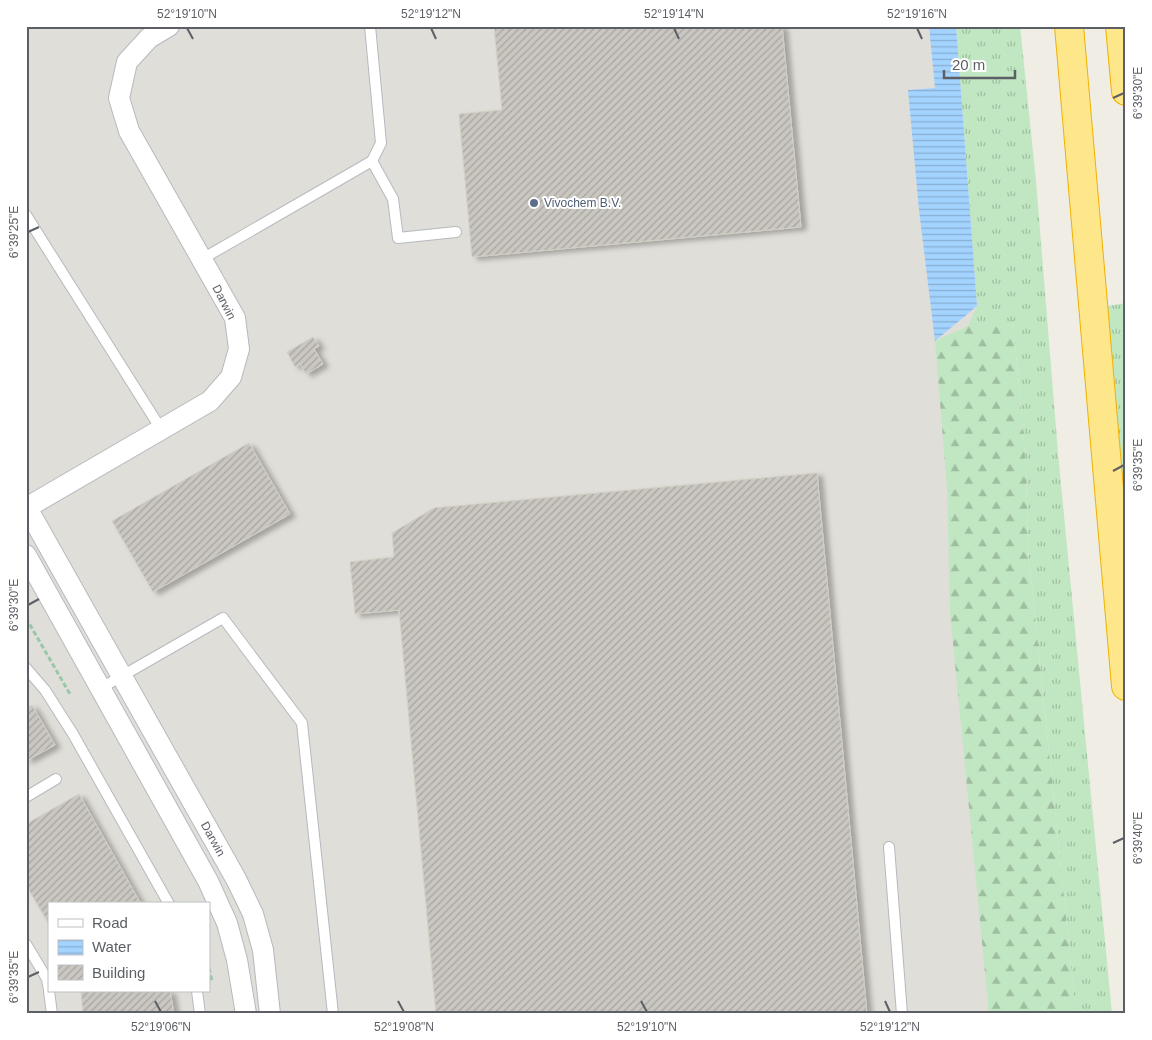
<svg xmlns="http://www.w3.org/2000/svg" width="1152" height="1040" viewBox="0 0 1152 1040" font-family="Arial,sans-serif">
	<defs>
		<pattern id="grass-tufts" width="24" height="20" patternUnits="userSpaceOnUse" patternTransform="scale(1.25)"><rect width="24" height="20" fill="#c0e7c1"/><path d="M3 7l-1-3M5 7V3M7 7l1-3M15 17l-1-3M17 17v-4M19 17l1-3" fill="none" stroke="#9fbea0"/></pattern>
		<pattern id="forest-firs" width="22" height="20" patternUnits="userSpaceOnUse" patternTransform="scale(1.25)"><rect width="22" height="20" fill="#c0e7c1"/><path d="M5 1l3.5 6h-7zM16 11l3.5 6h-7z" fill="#9fbea0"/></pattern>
		<pattern id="water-rules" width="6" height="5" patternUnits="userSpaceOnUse" patternTransform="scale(1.25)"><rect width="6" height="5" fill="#a3d3ff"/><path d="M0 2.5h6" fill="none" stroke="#88aed2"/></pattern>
		<pattern id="building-hatch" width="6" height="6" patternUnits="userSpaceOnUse" patternTransform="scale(1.25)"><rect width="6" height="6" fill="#cac7c1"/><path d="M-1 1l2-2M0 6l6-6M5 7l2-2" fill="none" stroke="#a7a5a0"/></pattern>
		<filter id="shadow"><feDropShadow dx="5.5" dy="3" stdDeviation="2.5" flood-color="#0004"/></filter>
	</defs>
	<rect width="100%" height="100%" fill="#efede4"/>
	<!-- industrial -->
	<path fill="#e0ded8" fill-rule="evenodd" d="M26 26H971L1076 1014H26ZM49 904H209V991H49Z"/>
	<!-- grass -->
	<g fill="url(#grass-tufts)">
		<polygon points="956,26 1020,26 1036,181 1058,453 1112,1014 1076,1014 1028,548 1026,467 1013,320 968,326 977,306"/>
		<polygon points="1126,303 1126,644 1096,308"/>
	</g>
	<!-- forest -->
	<polygon fill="url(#forest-firs)" points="1013,320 1026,467 1028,548 1076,1014 989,1014 950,612 947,488 935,341 968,326"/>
	<!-- water -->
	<polygon fill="url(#water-rules)" points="929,26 956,26 977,306 935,341 919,210 908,90 935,88"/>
	<!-- building -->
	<g fill="url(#building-hatch)" stroke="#d3cfc2" filter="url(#shadow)">
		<polygon points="494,26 782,26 801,227 472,257 459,114 502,110"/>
		<polygon points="313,337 319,346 314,349 323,364 306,374 300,364 295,367 287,352"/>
		<polygon points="249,443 290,514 153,592 112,521"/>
		<polygon points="817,473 867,1014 436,1014 399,610 355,614 350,562 394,557 392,533 434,508"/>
		<polygon points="32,705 55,745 26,761 26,709"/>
		<polygon points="79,794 141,904 49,904 49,924 26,885 26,824"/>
		<polygon points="81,991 170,991 174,1014 83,1014"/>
	</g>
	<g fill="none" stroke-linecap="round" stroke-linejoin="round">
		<!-- service casing -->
		<g stroke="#b6b9be" stroke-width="12">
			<g id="service">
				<polyline points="372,161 393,199 398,238 456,232"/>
				<polyline points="26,215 161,429"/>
				<polyline points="202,259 372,161 381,143 370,26"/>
				<polyline points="26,668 45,690 73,734 169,904"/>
				<polyline points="101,688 223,618 302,723 333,1014"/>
				<polyline points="26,797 56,779"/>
				<polyline points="889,847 902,1014"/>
				<polyline points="26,944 47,979 49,990"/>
				<polyline points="49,991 52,1014"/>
				<polyline points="197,991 200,1014"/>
			</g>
		</g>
		<!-- minor casing -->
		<g stroke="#b6b9be" stroke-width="22">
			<g id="minor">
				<polyline points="26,506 236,879 253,914 263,950 270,1014"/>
				<polyline points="26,508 210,401 231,377 239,349 235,318 129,131 119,98 127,62 149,38 169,26"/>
				<polyline points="26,555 208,881 227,923 237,960 246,1014"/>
			</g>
		</g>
		<!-- motorway casing -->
		<g stroke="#f2b100" stroke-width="30">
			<g id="motorway">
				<polyline points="1069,26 1126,686"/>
				<polyline points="1120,26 1126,91"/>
			</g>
		</g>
		<!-- path -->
		<g stroke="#99c8a8" stroke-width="3" stroke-dasharray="5 2.5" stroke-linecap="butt">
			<polyline points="26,618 70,694"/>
			<polyline points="209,968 212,981"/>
		</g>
		<!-- service -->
		<use href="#service" stroke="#fff" stroke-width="10"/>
		<!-- minor -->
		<use href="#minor" stroke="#fff" stroke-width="20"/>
		<!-- motorway -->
		<use href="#motorway" stroke="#fee68b" stroke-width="28"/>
	</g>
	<!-- ticks -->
	<path fill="none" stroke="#5c5f65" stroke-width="2" d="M187 28 193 39M431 28 436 39M674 28 679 39M917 28 922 39M1113 98 1124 93M28 232 39 227M1113 471 1124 465M28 605 39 599M1113 843 1124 838M28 977 39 972M155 1001 161 1012M398 1001 404 1012M641 1001 647 1012M885 1001 890 1012"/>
	<!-- markers -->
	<circle fill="#5c6f8a" stroke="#fff" stroke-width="2" cx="534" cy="203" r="5"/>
	<g text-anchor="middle" stroke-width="4" stroke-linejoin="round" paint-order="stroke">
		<!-- service labels -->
		<g font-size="12" fill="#4e5e75" stroke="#fff" text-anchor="start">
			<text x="544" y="207">Vivochem B.V.</text>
		</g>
		<!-- street labels -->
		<g font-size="12" fill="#5c5f65" stroke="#fff">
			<text transform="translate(224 302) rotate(63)" y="4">Darwin</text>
			<text transform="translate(213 839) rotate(61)" y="4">Darwin</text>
		</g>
	</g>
	<!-- border -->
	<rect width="1152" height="1040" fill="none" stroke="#ffffff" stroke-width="55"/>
	<!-- legend -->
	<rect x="48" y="902" width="162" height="90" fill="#ffffff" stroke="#bebfc1"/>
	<rect x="58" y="919" width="25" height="8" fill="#ffffff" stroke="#bebfc1"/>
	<text x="92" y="928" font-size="15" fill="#5c5f65">Road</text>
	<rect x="58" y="940" width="25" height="15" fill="url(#water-rules)" stroke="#bebfc1"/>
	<text x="92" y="952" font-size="15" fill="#5c5f65">Water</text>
	<rect x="58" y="965" width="25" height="15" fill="url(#building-hatch)" stroke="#bebfc1"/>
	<text x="92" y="978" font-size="15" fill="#5c5f65">Building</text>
	<!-- scale -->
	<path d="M944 70v8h71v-8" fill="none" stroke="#5c5f65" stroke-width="2.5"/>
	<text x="952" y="70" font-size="15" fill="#5c5f65" stroke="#ffffff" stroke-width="4" paint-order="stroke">20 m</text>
	<rect x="28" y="28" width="1096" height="984" fill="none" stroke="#5c5f65" stroke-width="2"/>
	<g font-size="12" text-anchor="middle" fill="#5c5f65">
		<text x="187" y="18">52°19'10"N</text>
		<text x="431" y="18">52°19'12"N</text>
		<text x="674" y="18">52°19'14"N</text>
		<text x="917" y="18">52°19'16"N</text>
		<text transform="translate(1138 93) rotate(-90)" y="4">6°39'30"E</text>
		<text transform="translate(14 232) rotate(-90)" y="4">6°39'25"E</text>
		<text transform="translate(1138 465) rotate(-90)" y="4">6°39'35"E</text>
		<text transform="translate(14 605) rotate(-90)" y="4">6°39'30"E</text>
		<text transform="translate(1138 838) rotate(-90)" y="4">6°39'40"E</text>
		<text transform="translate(14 977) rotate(-90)" y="4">6°39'35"E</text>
		<text x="161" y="1031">52°19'06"N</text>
		<text x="404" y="1031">52°19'08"N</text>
		<text x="647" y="1031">52°19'10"N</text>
		<text x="890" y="1031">52°19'12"N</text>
	</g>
</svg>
